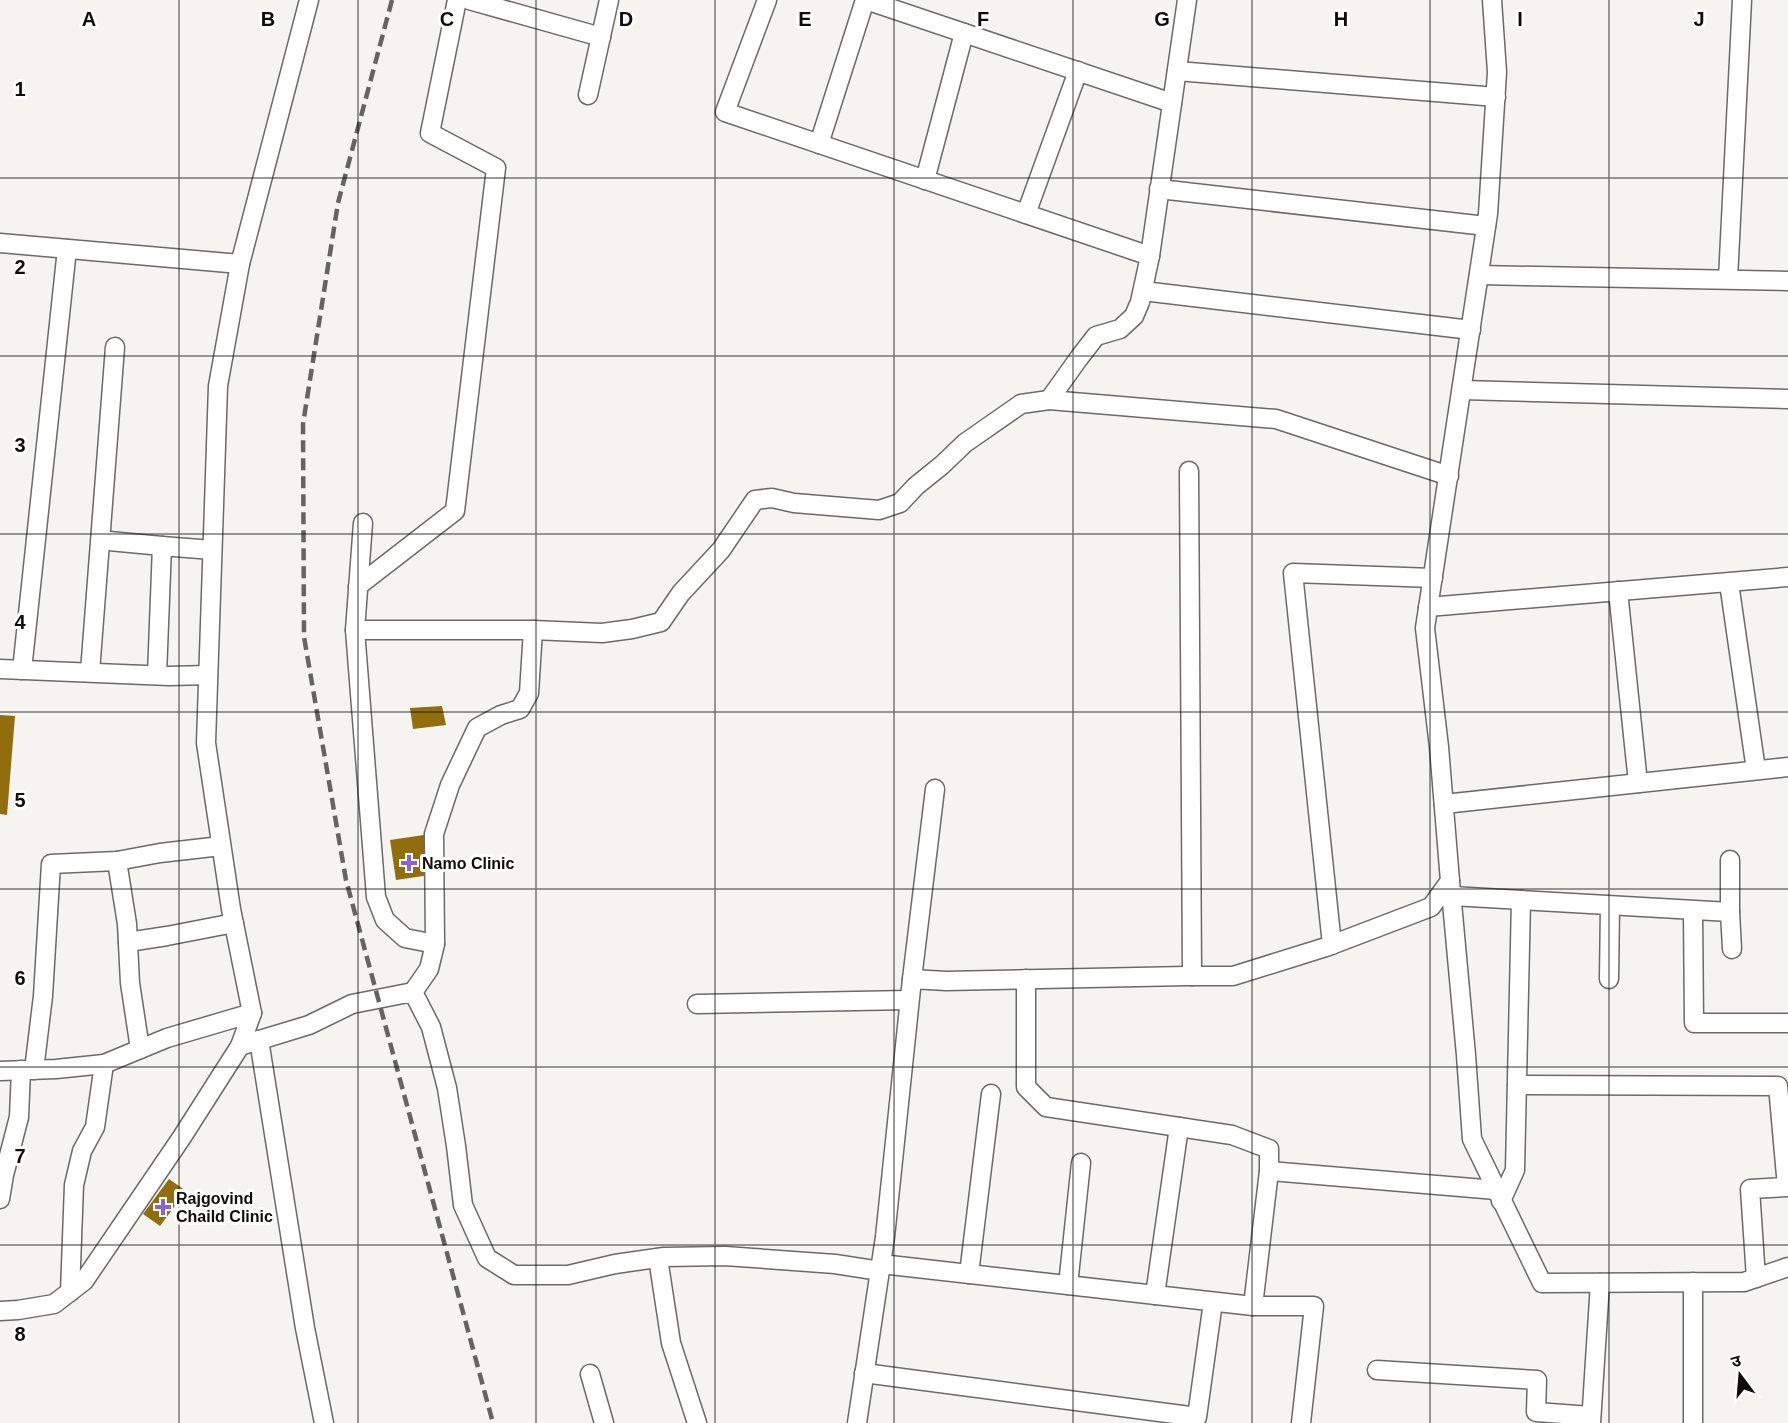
<svg xmlns="http://www.w3.org/2000/svg" width="1788" height="1423" viewBox="0 0 1788 1423" font-family="Arial,'Noto Sans Devanagari',sans-serif">
	<rect width="100%" height="100%" fill="#f6f4f1"/>
	<!-- building -->
	<g fill="#916d0d">
		<polygon points="442,706 446,725 413,729 410,708"/>
		<polygon points="0,715 15,716 7,815 0,814"/>
		<polygon points="424,835 430,875 396,880 390,840"/>
		<polygon points="169,1179 186,1191 160,1226 143,1214"/>
	</g>
	<g fill="none" stroke-linecap="round" stroke-linejoin="round">
		<!-- minor casing -->
		<g stroke="#6c6a67" stroke-width="21">
			<g id="minor">
				<polyline points="469,0 601,37"/>
				<polyline points="767,0 725,112 1150,256"/>
				<polyline points="866,0 1172,103"/>
				<polyline points="1177,71 1496,97"/>
				<polyline points="588,95 609,0"/>
				<polyline points="819,144 865,0"/>
				<polyline points="925,180 964,33"/>
				<polyline points="1159,189 1486,226"/>
				<polyline points="1026,214 1078,71"/>
				<polyline points="0,243 240,264"/>
				<polyline points="1479,275 1788,281"/>
				<polyline points="1728,279 1742,0"/>
				<polyline points="1143,291 1471,330"/>
				<polyline points="1462,390 1788,399"/>
				<polyline points="1049,400 1079,358 1096,336 1120,329 1134,316 1140,302 1150,256 1187,0"/>
				<polyline points="1189,471 1192,976"/>
				<polyline points="363,523 355,630 376,897 385,920 405,938 435,944"/>
				<polyline points="109,541 162,546 157,675"/>
				<polyline points="162,546 212,550"/>
				<polyline points="1729,583 1756,770"/>
				<polyline points="358,586 455,511 496,168 430,133 457,0"/>
				<polyline points="1618,591 1638,783"/>
				<polyline points="1428,607 1788,577"/>
				<polyline points="355,630 533,630"/>
				<polyline points="0,669 169,676 208,675"/>
				<polyline points="22,670 67,249"/>
				<polyline points="90,672 115,347"/>
				<polyline points="1444,804 1788,767"/>
				<polyline points="117,861 127,924 130,983 140,1049"/>
				<polyline points="1450,881 1466,1055 1472,1139 1542,1283 1744,1282 1788,1267"/>
				<polyline points="1452,896 1730,912 1730,860"/>
				<polyline points="1693,911 1694,1023 1788,1023"/>
				<polyline points="1730,912 1732,949"/>
				<polyline points="128,942 167,936 234,923"/>
				<polyline points="1332,945 1293,573 1433,578"/>
				<polyline points="912,979 935,789"/>
				<polyline points="1026,979 1026,1087 1046,1107 1232,1135 1269,1149 1269,1171 1253,1306"/>
				<polyline points="1609,979 1610,906"/>
				<polyline points="413,992 429,969 435,944 434,834 450,785 477,728 501,715 520,709 529,693 533,630 602,633 632,629 661,622 681,593 721,550 755,500 772,498 794,503 879,510 900,503 916,486 942,465 965,443 1021,404 1049,400 1276,419 1449,476"/>
				<polyline points="697,1004 909,1000"/>
				<polyline points="259,1040 305,1328 324,1423"/>
				<polyline points="240,1046 309,1025 352,1004 413,992 431,1027 447,1088 456,1146 463,1205 487,1258 514,1275 568,1275 615,1264 664,1257 725,1256 835,1264 880,1271"/>
				<polyline points="34,1070 43,996 51,864 117,861 160,853 221,846"/>
				<polyline points="0,1071 56,1069 104,1064 167,1038 252,1013"/>
				<polyline points="1517,1085 1778,1086 1787,1187 1750,1189 1756,1278"/>
				<polyline points="1269,1171 1496,1190"/>
				<polyline points="0,1199 4,1175 19,1117 21,1070"/>
				<polyline points="1501,1201 1515,1170 1521,900"/>
				<polyline points="658,1258 671,1343 697,1423"/>
				<polyline points="881,1264 1253,1306 1314,1306 1301,1423"/>
				<polyline points="969,1274 991,1094"/>
				<polyline points="1068,1285 1081,1163"/>
				<polyline points="70,1292 74,1185 82,1151 95,1127 104,1064"/>
				<polyline points="1155,1295 1179,1127"/>
				<polyline points="0,1311 18,1310 54,1304 84,1281 182,1137 240,1046 252,1013 231,909 206,743 218,386 240,264 309,0"/>
				<polyline points="1377,1370 1537,1380 1536,1412 1591,1416"/>
				<polyline points="864,1373 1197,1417 1213,1302"/>
				<polyline points="590,1374 604,1423"/>
				<polyline points="857,1423 885,1237 912,979 946,981 1186,976 1233,976 1326,947 1431,907 1450,881 1439,747 1425,628 1488,214 1497,72 1492,0"/>
				<polyline points="1591,1423 1600,1283"/>
				<polyline points="1693,1423 1693,1282"/>
			</g>
		</g>
		<!-- minor -->
		<use href="#minor" stroke="#fff" stroke-width="18"/>
		<!-- rail -->
		<polyline stroke="#656462" stroke-width="4.5" stroke-dasharray="12 6" stroke-linecap="butt" points="392,0 338,203 303,424 304,637 346,880 493,1423"/>
	</g>
	<!-- grid -->
	<path fill="none" stroke="#0e0d0c" stroke-width="1.5" stroke-opacity="0.55" d="M179 0V1423M358 0V1423M536 0V1423M715 0V1423M894 0V1423M1073 0V1423M1252 0V1423M1430 0V1423M1609 0V1423M0 178H1788M0 356H1788M0 534H1788M0 712H1788M0 889H1788M0 1067H1788M0 1245H1788"/>
	<!-- markers -->
	<g fill="#8861dc" stroke="#fff" stroke-width="2">
		<path d="M406 854h6v6h6v6h-6v6h-6v-6h-6v-6h6z"/>
		<path d="M160 1198h6v6h6v6h-6v6h-6v-6h-6v-6h6z"/>
	</g>
	<g text-anchor="middle" stroke-width="6" stroke-linejoin="round" paint-order="stroke">
		<!-- poi labels -->
		<g font-size="16" font-weight="bold" fill="#0e0d0c" stroke="#fff" text-anchor="start">
			<text x="422" y="869">Namo Clinic</text>
			<text x="176" y="1204">Rajgovind<tspan x="176" dy="18">Chaild Clinic</tspan></text>
		</g>
	</g>
	<g font-size="20" text-anchor="middle" font-weight="bold" fill="#0e0d0c" stroke="#fff" stroke-width="6" stroke-linejoin="round" paint-order="stroke">
		<text x="89" y="26">A</text>
		<text x="268" y="26">B</text>
		<text x="447" y="26">C</text>
		<text x="626" y="26">D</text>
		<text x="805" y="26">E</text>
		<text x="983" y="26">F</text>
		<text x="1162" y="26">G</text>
		<text x="1341" y="26">H</text>
		<text x="1520" y="26">I</text>
		<text x="1699" y="26">J</text>
		<text x="20" y="96">1</text>
		<text x="20" y="274">2</text>
		<text x="20" y="452">3</text>
		<text x="20" y="629">4</text>
		<text x="20" y="807">5</text>
		<text x="20" y="985">6</text>
		<text x="20" y="1163">7</text>
		<text x="20" y="1341">8</text>
	</g>
	<!-- north arrow -->
	<g transform="translate(1740 1375) rotate(344)" stroke="#ffffff" stroke-width="4.5" paint-order="stroke">
	<path d="M0-4.5L10 22L0 15L-10 22Z" fill="#0e0d0c"/>
	<text y="-9" font-size="16" font-weight="bold" text-anchor="middle" fill="#0e0d0c">उ</text>
	</g>
</svg>
